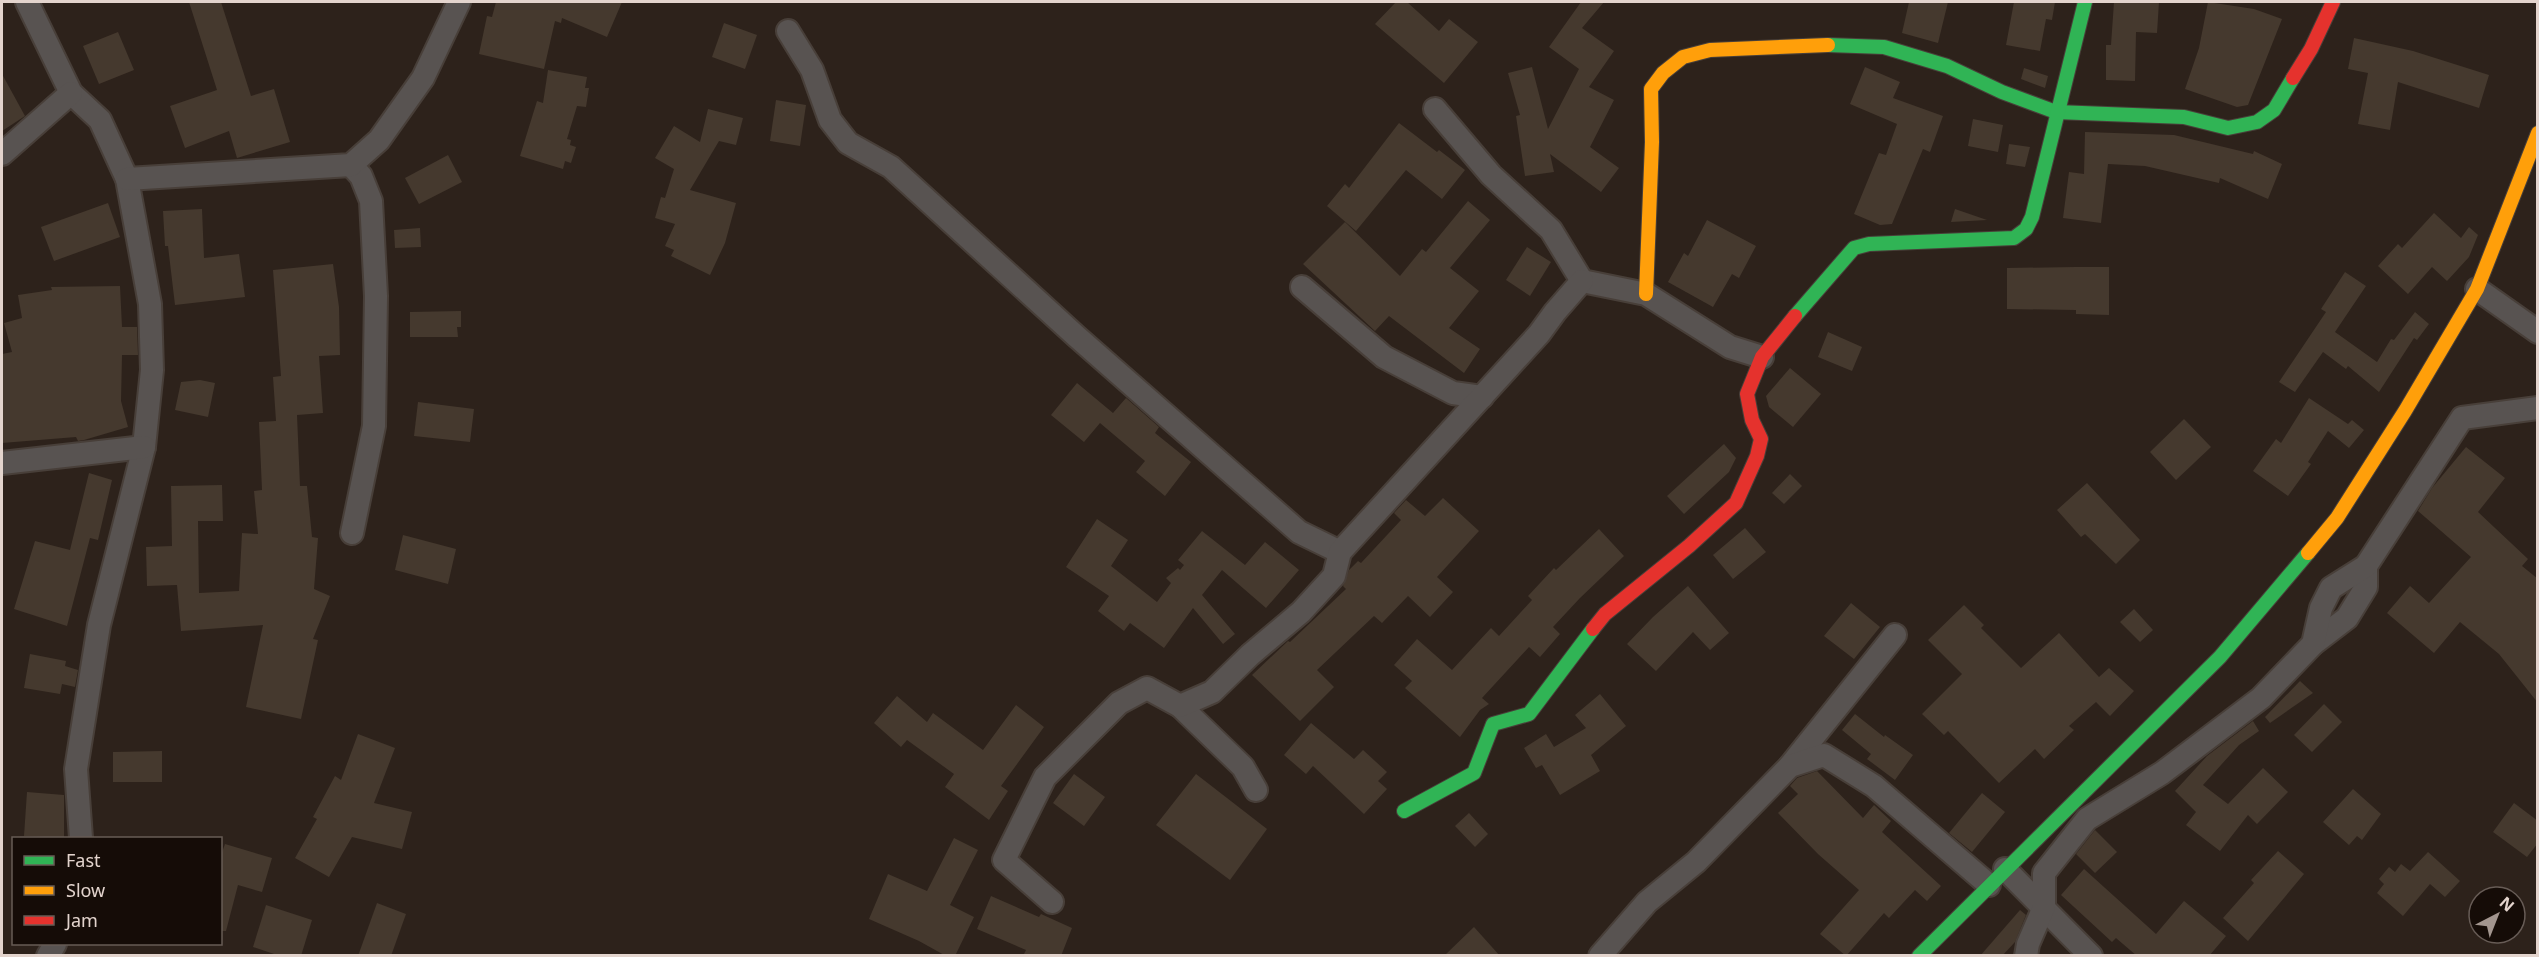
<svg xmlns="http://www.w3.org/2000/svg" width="2539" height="957" viewBox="0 0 2539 957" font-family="'Noto Sans',sans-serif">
	<rect width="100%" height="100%" fill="#2d221b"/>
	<!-- building -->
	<g fill="#45392e">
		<polygon points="189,2 221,2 251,96 274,89 290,142 237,158 229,131 185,148 170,106 217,90"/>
		<polygon points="496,2 622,2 607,37 562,18 561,23 555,21 544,69 479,54 487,16 492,17"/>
		<polygon points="1396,2 1407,2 1439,31 1449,19 1478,42 1444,83 1375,24"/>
		<polygon points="1581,2 1604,2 1582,28 1614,51 1589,87 1614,100 1590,147 1619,168 1601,192 1550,154 1554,172 1525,176 1516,116 1520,115 1508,73 1532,67 1548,129 1579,69 1549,47"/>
		<polygon points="1909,2 1948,2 1938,43 1902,33"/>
		<polygon points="2014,2 2055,2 2052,20 2046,19 2040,51 2006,45"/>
		<polygon points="2114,2 2159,2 2157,33 2136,32 2135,81 2106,80 2106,45 2111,45"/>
		<polygon points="2208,2 2254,9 2282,19 2248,105 2237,107 2185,89 2199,48"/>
		<polygon points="724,23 757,35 745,69 712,57"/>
		<polygon points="118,32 134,70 99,84 83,46"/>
		<polygon points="2354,38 2413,51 2489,75 2479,108 2398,82 2390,130 2358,124 2368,73 2348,69"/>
		<polygon points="1865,67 1900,82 1893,98 1943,116 1930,152 1923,149 1892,224 1880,225 1854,214 1879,153 1886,155 1897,124 1850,104"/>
		<polygon points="2024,68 2048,76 2045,88 2021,79"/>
		<polygon points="548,70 587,77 585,88 589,88 586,107 577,106 567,139 571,140 570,145 576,147 571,163 565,161 563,169 520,156 537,101 543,103"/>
		<polygon points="2,74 25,116 2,131"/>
		<polygon points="776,100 806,105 800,146 770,141"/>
		<polygon points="708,109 743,118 736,145 719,141 690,190 736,203 725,243 710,275 671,256 674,250 665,246 675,224 655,218 661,197 665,198 674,169 655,158 674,126 700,142"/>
		<polygon points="1973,119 2003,125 1998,152 1968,146"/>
		<polygon points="1399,123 1437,152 1439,150 1465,170 1442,199 1406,170 1356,231 1327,206 1345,184 1349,188"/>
		<polygon points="2085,132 2174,135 2253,154 2254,151 2282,164 2268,199 2220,178 2219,183 2145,166 2108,164 2101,223 2063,218 2069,172 2084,174"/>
		<polygon points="2009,144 2030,147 2025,167 2006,164"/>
		<polygon points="448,155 462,182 419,204 405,178"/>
		<polygon points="1468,201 1490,220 1450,268 1479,291 1449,328 1480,349 1464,373 1389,316 1375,331 1303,264 1345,222 1400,276 1422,249 1426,252"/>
		<polygon points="108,203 120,237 54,261 41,227"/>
		<polygon points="202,209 204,258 239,254 245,297 175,305 168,246 165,246 163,211"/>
		<polygon points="1955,209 1987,220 1951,222"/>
		<polygon points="2434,213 2461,238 2469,227 2478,235 2469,257 2447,281 2432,267 2408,294 2378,266 2398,244 2402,248"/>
		<polygon points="1707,220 1756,246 1739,278 1732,274 1713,307 1668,282 1684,253 1688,256"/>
		<polygon points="420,228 421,247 395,248 394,230"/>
		<polygon points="1527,247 1551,262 1530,296 1506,280"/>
		<polygon points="333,264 339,307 340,355 319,356 323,413 297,415 300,486 307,486 312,537 318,538 314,589 330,596 313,639 318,640 301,719 246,707 263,625 181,631 177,585 147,586 146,547 172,546 171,486 222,485 223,521 198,521 199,593 239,591 242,533 258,534 254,491 262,490 259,422 276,421 273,377 281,376 273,270"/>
		<polygon points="2076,267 2109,267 2109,315 2076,314 2076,310 2007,309 2007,268"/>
		<polygon points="2345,272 2366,286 2335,332 2377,362 2391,339 2394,340 2415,312 2429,324 2417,340 2414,338 2379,392 2348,366 2346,369 2323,352 2295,392 2279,382 2326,312 2321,309"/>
		<polygon points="120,286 122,327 137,327 138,355 122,355 121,401 128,427 84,440 78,441 76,437 2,443 2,354 12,352 4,323 22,318 18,295 52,290 51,287"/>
		<polygon points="461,311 461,327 457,327 458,337 410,337 410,312"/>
		<polygon points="1828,332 1862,347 1852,371 1818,357"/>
		<polygon points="1790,368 1821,394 1793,427 1769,407 1766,396"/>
		<polygon points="200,380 215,383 208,417 175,410 181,382"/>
		<polygon points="1077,383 1113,413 1126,398 1159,427 1155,433 1191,462 1165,496 1136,472 1145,461 1100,423 1084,442 1051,415"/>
		<polygon points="2309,398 2348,424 2352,420 2364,430 2349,448 2328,431 2308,462 2311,464 2288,496 2253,471 2276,439 2281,443"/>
		<polygon points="418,402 474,409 470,442 414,436"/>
		<polygon points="2184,419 2211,447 2176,480 2150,452"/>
		<polygon points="1724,444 1736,458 1729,472 1684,514 1667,496"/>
		<polygon points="2466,447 2505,478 2478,512 2528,559 2522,566 2538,579 2538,703 2499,654 2460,622 2434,653 2387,613 2410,586 2429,603 2471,557 2418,511 2432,488"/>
		<polygon points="89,473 112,480 98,540 90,538 67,626 14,609 35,541 70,550"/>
		<polygon points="1790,474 1802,486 1784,504 1772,493"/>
		<polygon points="2087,483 2140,540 2116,564 2085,534 2081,537 2057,510"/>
		<polygon points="1443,498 1479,531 1437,577 1453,592 1430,617 1408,596 1382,623 1374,616 1317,670 1334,687 1300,721 1252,675 1288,641 1290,642 1346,589 1343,586 1349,570 1358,561 1361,563 1401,520 1394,513 1406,500 1425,516"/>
		<polygon points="1097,519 1128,540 1111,566 1157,602 1171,583 1166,578 1178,568 1180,570 1184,565 1178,560 1202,531 1245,565 1265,542 1299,570 1266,608 1222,570 1202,595 1235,634 1223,644 1193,608 1164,648 1130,623 1124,631 1098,611 1109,596 1066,567"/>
		<polygon points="1745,528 1766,552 1733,579 1713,555"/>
		<polygon points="1599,529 1624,556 1580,598 1553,627 1560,634 1540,657 1529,647 1482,698 1489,704 1480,710 1460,737 1405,688 1412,681 1394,665 1417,639 1452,670 1491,628 1499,636 1532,600 1528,596 1554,568 1556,570"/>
		<polygon points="403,535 456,549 448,584 395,570"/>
		<polygon points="1688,586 1729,633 1710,650 1693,632 1656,671 1627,644 1653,617"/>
		<polygon points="1851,603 1880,627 1854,659 1824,636"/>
		<polygon points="1964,605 1984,625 1981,628 2021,668 2059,633 2099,677 2109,668 2134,691 2110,716 2096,702 2069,726 2074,730 2044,759 2035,749 1999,783 1948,731 1944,735 1922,714 1962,674 1928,640"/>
		<polygon points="2134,609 2153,630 2140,642 2120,622"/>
		<polygon points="30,654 66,661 65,666 78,670 75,687 62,684 60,694 24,688"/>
		<polygon points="2300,681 2313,693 2270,723 2265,717"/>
		<polygon points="1600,694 1626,726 1591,755 1600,771 1560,795 1542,765 1536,768 1524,748 1546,734 1554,747 1586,728 1575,715"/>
		<polygon points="897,696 927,722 933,713 983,750 1016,705 1044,727 1001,786 1008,791 989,820 945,787 954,774 907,740 901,747 874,723"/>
		<polygon points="2324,704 2342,722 2312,752 2294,735"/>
		<polygon points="1855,714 1884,737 1885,735 1913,755 1895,780 1867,759 1871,754 1842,730"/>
		<polygon points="2253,721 2259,731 2239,745 2203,785 2228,804 2263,768 2288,792 2257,824 2248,815 2220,851 2186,825 2196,812 2175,791 2207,756"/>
		<polygon points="1311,723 1354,759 1363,750 1387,772 1378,781 1387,789 1364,814 1313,766 1306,774 1284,755"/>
		<polygon points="358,734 395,748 374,803 412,812 402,849 352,837 329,877 295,858 317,819 313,817 335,776 341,780"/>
		<polygon points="162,751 162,782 113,782 113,752"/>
		<polygon points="1817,771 1863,818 1874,805 1891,821 1882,832 1941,886 1927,901 1915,890 1889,918 1884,913 1846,956 1820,934 1859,890 1818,854 1778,813 1798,794 1790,786 1797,778"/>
		<polygon points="1074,774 1105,797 1084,826 1053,803"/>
		<polygon points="1196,774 1267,829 1230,880 1156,825"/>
		<polygon points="2353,789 2381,814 2362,840 2357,836 2349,845 2323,822"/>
		<polygon points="27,792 64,795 64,838 24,836"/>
		<polygon points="1982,793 2005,812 1972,852 1949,833"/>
		<polygon points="2514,803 2538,821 2538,843 2527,857 2493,832"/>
		<polygon points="1469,813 1488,834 1475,847 1455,826"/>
		<polygon points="2095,830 2117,852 2095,873 2076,854"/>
		<polygon points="954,838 978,850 950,905 974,917 955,956 946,956 919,941 869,919 888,874 927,891"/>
		<polygon points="225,844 272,858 262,892 238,885 226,931 220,931 220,858"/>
		<polygon points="2278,851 2304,874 2248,941 2223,918 2254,883 2251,880"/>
		<polygon points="2428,852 2460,881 2445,897 2430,884 2403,916 2377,893 2384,884 2379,879 2389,867 2395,872 2401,864 2410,871"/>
		<polygon points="2084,869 2156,934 2184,901 2226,936 2209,956 2137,956 2116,938 2112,942 2061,895"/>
		<polygon points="991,896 1039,917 1041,914 1072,928 1061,956 1023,956 1026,950 977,929"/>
		<polygon points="377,903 406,914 391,956 358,956"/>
		<polygon points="266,905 312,920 301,956 280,956 253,947"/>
		<polygon points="2020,910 2026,915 2015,942 2002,956 1980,956"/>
		<polygon points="1474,927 1500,956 1444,956"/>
	</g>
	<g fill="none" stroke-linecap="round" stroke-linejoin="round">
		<!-- street casing -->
		<g stroke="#483f39" stroke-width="26">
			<g id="street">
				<polyline points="27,2 71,93 100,120 127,179 150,304 152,370 144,447 99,625 76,769 81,838"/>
				<polyline points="788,31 812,70 830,120 848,143 891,167 1076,336 1299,532 1340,552"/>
				<polyline points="1435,109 1491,175 1551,230 1582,281 1646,294 1730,347 1762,357"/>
				<polyline points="2,154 71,93"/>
				<polyline points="351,165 361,176 371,201 376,296 374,426 352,533"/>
				<polyline points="127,179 351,165 379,140 423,78 459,2"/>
				<polyline points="1302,287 1384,357 1453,393 1482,397"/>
				<polyline points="2477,289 2538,332"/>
				<polyline points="2,463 144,447"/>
				<polyline points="2313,644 2347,618 2366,587 2366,566"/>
				<polyline points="1180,706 1243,767 1256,790"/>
				<polyline points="1790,766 1895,635"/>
				<polyline points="2005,869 2091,956"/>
				<polyline points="1052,902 1004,860 1045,777 1119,703 1147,688 1180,706 1212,692 1250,655 1301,612 1334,576 1340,552 1539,334 1555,312 1582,281"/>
				<polyline points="48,956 55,944"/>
				<polyline points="1600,956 1647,902 1696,862 1790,766 1824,755 1874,786 1989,885"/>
				<polyline points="2026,956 2028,944 2044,907 2044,873 2087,819 2162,773 2261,698 2313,644 2321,608 2331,588 2366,566 2462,418 2538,408"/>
			</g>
		</g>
		<!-- fast casing -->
		<g stroke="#483f39" stroke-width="16">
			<g id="fast">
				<polyline points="1828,45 1884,47 1947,66 2002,92 2056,112 2184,117 2228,128 2257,122 2274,110 2293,78"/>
				<polyline points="1795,316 1854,248 1869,244 2014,238 2026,229 2032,217 2085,2"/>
				<polyline points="1404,811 1474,773 1493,724 1529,714 1593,629"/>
				<polyline points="1919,956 2220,657 2308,553"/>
			</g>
		</g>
		<!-- slow casing -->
		<g stroke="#483f39" stroke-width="16">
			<g id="slow">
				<polyline points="1646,294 1652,142 1651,89 1663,73 1683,57 1710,50 1828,45"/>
				<polyline points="2308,553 2337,518 2405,411 2477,289 2538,133"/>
			</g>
		</g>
		<!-- jam casing -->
		<g stroke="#483f39" stroke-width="16">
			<g id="jam">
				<polyline points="2293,78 2311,49 2333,2"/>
				<polyline points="1593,629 1605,614 1689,546 1736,503 1757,456 1761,439 1752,420 1747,394 1762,357 1795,316"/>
			</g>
		</g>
		<!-- street -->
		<use href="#street" stroke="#585351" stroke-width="22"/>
		<!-- fast -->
		<use href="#fast" stroke="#30b455" stroke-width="14"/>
		<!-- slow -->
		<use href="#slow" stroke="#ff9f0a" stroke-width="14"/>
		<!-- jam -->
		<use href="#jam" stroke="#e5322d" stroke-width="14"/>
	</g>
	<!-- border -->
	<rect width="2539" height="957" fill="none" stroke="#e3d4cd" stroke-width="6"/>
	<!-- legend -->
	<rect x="12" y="837" width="210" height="108" fill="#150c07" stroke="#675c56" stroke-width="1.5"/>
	<rect x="24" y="856" width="30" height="9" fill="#30b455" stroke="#675c56" stroke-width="1.5"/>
	<text x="66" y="867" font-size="18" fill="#e3d4cd">Fast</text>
	<rect x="24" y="886" width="30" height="9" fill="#ff9f0a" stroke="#675c56" stroke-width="1.5"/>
	<text x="66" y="897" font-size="18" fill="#e3d4cd">Slow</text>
	<rect x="24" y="916" width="30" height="9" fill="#e5322d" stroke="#675c56" stroke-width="1.5"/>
	<text x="66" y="927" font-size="18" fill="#e3d4cd">Jam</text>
	<!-- north arrow -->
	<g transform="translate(2497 915) rotate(42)"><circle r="28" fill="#150c07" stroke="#675c56" stroke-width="1.5"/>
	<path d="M0-4.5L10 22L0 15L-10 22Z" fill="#a3968f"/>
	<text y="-9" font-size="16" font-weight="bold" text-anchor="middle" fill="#e3d4cd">N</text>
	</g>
</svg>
